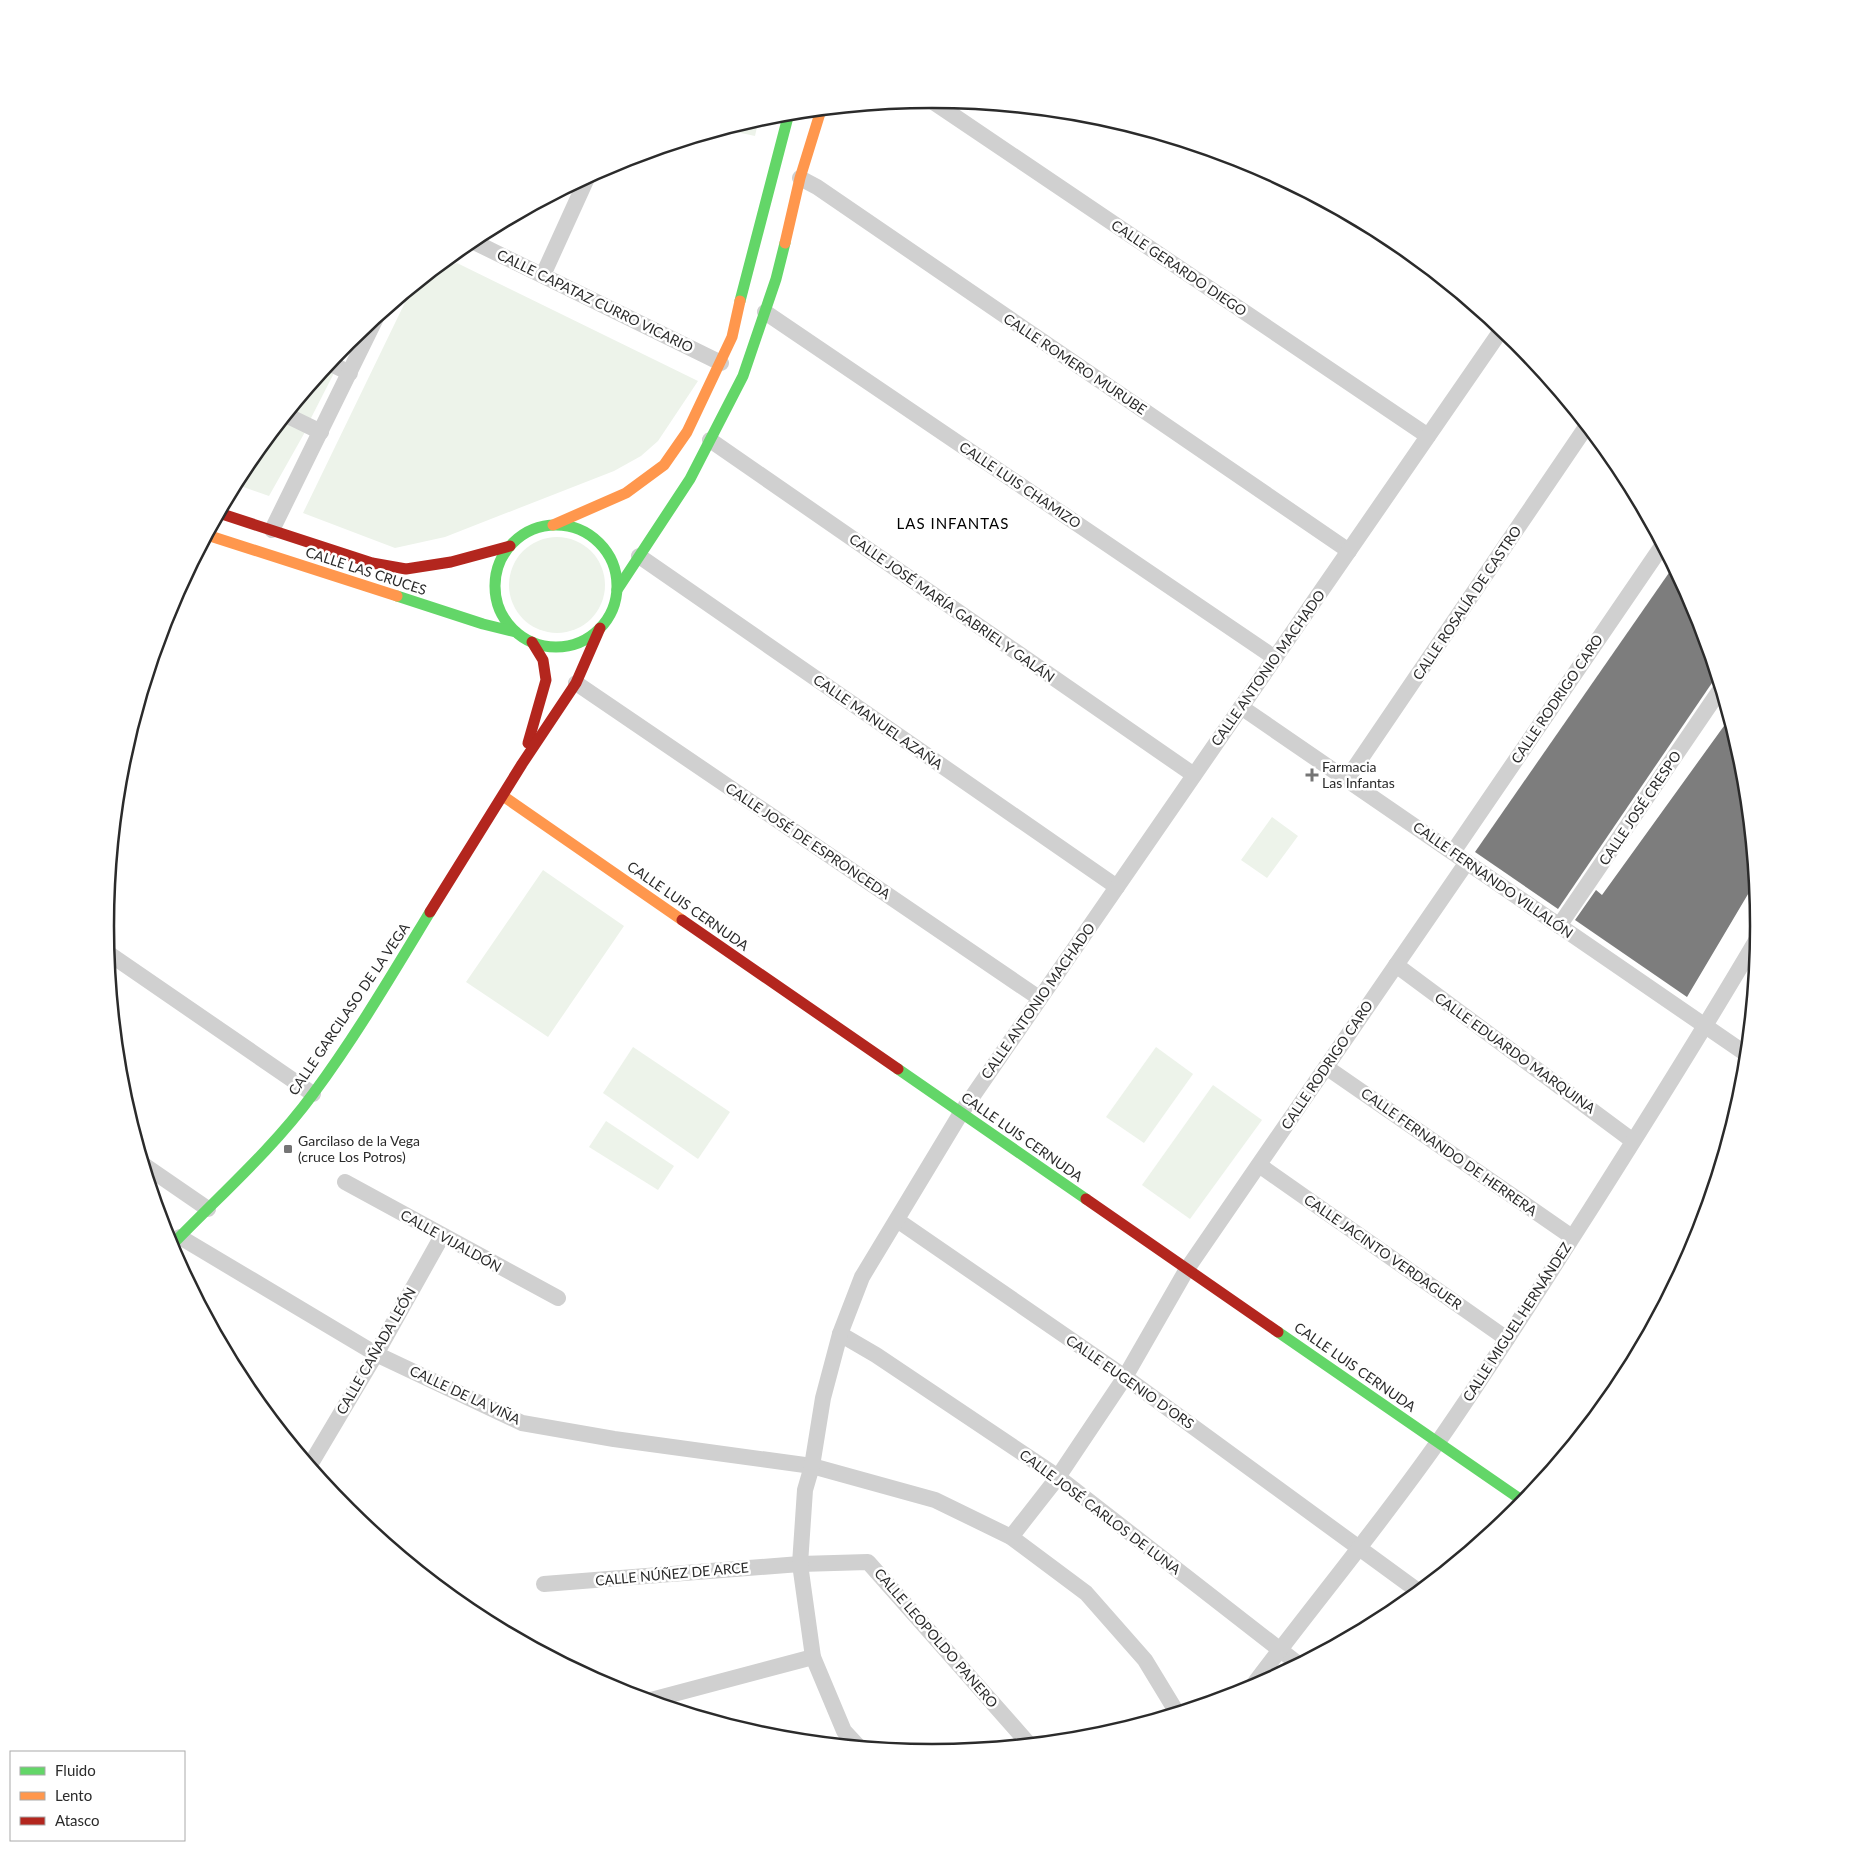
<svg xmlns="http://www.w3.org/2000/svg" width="1863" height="1851" viewBox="0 0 1863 1851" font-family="Lato,sans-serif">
	<rect width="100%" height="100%" fill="#fff"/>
	<!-- green -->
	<g fill="#edf3ea">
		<polygon points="759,118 755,136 722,129"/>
		<polygon points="457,263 698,381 658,441 641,456 614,471 445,537 395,548 303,513 412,288 426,276"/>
		<polygon points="351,337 339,363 332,360"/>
		<polygon points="324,369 334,373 310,420 290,410"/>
		<polygon points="282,421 305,432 269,496 235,484 244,466"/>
		<circle cx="557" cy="585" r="48"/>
		<polygon points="1272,817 1298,836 1267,878 1241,860"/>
		<polygon points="543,870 624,926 548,1037 466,982"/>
		<polygon points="633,1047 730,1112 698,1159 603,1093"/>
		<polygon points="1156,1047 1193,1074 1144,1143 1106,1117"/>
		<polygon points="1213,1085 1262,1120 1190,1219 1142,1185"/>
		<polygon points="606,1121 674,1166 658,1190 589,1147"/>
	</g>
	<!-- building -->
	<g fill="#7d7d7d">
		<polygon points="1673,567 1695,609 1716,677 1558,909 1475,852"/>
		<polygon points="1729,719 1742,764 1754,884 1687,997 1575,920 1596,890 1602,895"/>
	</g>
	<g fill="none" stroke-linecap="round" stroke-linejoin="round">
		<!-- street -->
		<g stroke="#d0d0d0" stroke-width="16">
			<polyline points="929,99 1428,436"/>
			<polyline points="800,178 817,187 1349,551"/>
			<polyline points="470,240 721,363"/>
			<polyline points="543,275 588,176"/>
			<polyline points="765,312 1275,658"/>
			<polyline points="329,363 350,373"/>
			<polyline points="286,415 321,432"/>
			<polyline points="710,440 1194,775"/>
			<polyline points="272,530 377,316"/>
			<polyline points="639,556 1117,887"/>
			<polyline points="576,683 1039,998"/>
			<polyline points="1241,707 1746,1054"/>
			<polyline points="1347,779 1586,427"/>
			<polyline points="1453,852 1662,546"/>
			<polyline points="1559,926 1720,690"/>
			<polyline points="108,953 313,1094"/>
			<polyline points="1396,965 1633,1141"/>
			<polyline points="1326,1067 1572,1237"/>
			<polyline points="144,1165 208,1209"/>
			<polyline points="1259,1165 1507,1339"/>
			<polyline points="345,1182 558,1298"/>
			<polyline points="897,1220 1125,1377 1418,1591"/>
			<polyline points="180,1237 376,1354 522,1423 614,1439 812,1466 935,1500 1011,1537 1086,1593 1145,1660 1176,1711"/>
			<polyline points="840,1334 876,1355 1058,1477 1297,1663"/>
			<polyline points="310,1465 376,1354 442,1236"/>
			<polyline points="1011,1537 1058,1477 1125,1377 1187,1269 1467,862"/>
			<polyline points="544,1584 800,1564 868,1562 1028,1743"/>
			<path d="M1251 1688C1313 1605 1379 1526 1438 1442 1491 1366 1540 1288 1590 1210 1647 1120 1703 1031 1757 939"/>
			<polyline points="651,1700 813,1657"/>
			<polyline points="857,1745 844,1731 813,1657 800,1564 805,1490 812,1466 823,1398 840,1334 862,1277 961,1113 1502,329"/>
		</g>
		<!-- fast -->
		<g stroke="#63d668" stroke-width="11">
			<polyline points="740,301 789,113"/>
			<circle cx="556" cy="586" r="61"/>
			<polyline points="617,590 690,479 743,376 776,279 785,243"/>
			<polyline points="397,596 483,624 516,632"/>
			<polyline points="898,1069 1086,1199"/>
			<path d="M170 1247C218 1197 272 1150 313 1094 356 1036 393 973 430 912"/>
			<polyline points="1278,1332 1523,1501"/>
		</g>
		<!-- slow -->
		<g stroke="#ff974d" stroke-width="11">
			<polyline points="785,243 800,178 821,110"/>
			<polyline points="553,525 626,493 664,465 687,432 732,337 740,301"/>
			<polyline points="207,535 397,596"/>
			<polyline points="503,796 682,920"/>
		</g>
		<!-- jam -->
		<g stroke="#b3261e" stroke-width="11">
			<polyline points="219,513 372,563 406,569 451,562 510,546"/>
			<polyline points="528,743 546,680 543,660 532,642"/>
			<polyline points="430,912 522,764 576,683 600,628"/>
			<polyline points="682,920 898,1069"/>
			<polyline points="1086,1199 1278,1332"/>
		</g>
	</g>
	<!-- markers -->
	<g fill="#757575" stroke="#fff" stroke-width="2">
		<path d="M1309.5 767.5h5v5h5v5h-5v5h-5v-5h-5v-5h5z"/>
		<rect x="283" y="1144" width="10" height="10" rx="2.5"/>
	</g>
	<g text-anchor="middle" stroke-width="5" stroke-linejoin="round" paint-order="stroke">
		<!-- street labels -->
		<g font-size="14" fill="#2b2b2b" stroke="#fff">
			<text transform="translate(1179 268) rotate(34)" y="5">CALLE GERARDO DIEGO</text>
			<text transform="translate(595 301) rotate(26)" y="5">CALLE CAPATAZ CURRO VICARIO</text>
			<text transform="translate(1075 364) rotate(34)" y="5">CALLE ROMERO MURUBE</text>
			<text transform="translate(1020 485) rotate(34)" y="5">CALLE LUIS CHAMIZO</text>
			<text transform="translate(366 571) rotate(18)" y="5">CALLE LAS CRUCES</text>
			<text transform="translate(1467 603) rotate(-56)" y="5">CALLE ROSALÍA DE CASTRO</text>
			<text transform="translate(952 608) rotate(35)" y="5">CALLE JOSÉ MARÍA GABRIEL Y GALÁN</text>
			<text transform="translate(1268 668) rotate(-55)" y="5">CALLE ANTONIO MACHADO</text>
			<text transform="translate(1557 699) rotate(-56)" y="5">CALLE RODRIGO CARO</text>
			<text transform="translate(878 722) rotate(35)" y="5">CALLE MANUEL AZAÑA</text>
			<text transform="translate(1640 808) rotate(-56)" y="5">CALLE JOSÉ CRESPO</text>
			<text transform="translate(808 841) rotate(34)" y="5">CALLE JOSÉ DE ESPRONCEDA</text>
			<text transform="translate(1493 880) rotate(35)" y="5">CALLE FERNANDO VILLALÓN</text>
			<text transform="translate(688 906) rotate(35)" y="5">CALLE LUIS CERNUDA</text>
			<text transform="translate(1038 1001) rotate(-55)" y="5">CALLE ANTONIO MACHADO</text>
			<text transform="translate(349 1009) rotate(-56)" y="5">CALLE GARCILASO DE LA VEGA</text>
			<text transform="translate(1515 1053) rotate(36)" y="5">CALLE EDUARDO MARQUINA</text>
			<text transform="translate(1327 1065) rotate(-56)" y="5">CALLE RODRIGO CARO</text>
			<text transform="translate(1022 1137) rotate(35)" y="5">CALLE LUIS CERNUDA</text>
			<text transform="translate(1449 1152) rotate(35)" y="5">CALLE FERNANDO DE HERRERA</text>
			<text transform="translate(451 1241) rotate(29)" y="5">CALLE VIJALDÓN</text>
			<text transform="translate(1383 1252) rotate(35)" y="5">CALLE JACINTO VERDAGUER</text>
			<text transform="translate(1517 1322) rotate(-57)" y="5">CALLE MIGUEL HERNÁNDEZ</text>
			<text transform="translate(376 1351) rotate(-60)" y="5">CALLE CAÑADA LEÓN</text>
			<text transform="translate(1355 1367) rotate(35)" y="5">CALLE LUIS CERNUDA</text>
			<text transform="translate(1130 1382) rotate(35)" y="5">CALLE EUGENIO D'ORS</text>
			<text transform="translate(465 1395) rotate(25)" y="5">CALLE DE LA VIÑA</text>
			<text transform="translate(1100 1512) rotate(37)" y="5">CALLE JOSÉ CARLOS DE LUNA</text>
			<text transform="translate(672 1574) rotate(-5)" y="5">CALLE NÚÑEZ DE ARCE</text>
			<text transform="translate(936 1638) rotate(49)" y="5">CALLE LEOPOLDO PANERO</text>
		</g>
		<!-- poi labels -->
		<g font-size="14" fill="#2b2b2b" stroke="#fff" text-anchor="start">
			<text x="1322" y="772">Farmacia<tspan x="1322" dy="16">Las Infantas</tspan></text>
			<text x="298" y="1146">Garcilaso de la Vega<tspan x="298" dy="16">(cruce Los Potros)</tspan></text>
		</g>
		<!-- neighbourhood labels -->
		<g font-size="15" letter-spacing="1" fill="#000" stroke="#fff">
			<text x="953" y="529">LAS INFANTAS</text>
		</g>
	</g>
	<!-- crop -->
	<path d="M0 0H1863V1851H0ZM114 926a818 818 0 1 1 1636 0a818 818 0 1 1-1636 0Z" fill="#fff" fill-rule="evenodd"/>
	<path fill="none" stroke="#2b2b2b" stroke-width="2.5" d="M114 926a818 818 0 1 1 1636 0a818 818 0 1 1-1636 0Z"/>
	<!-- legend -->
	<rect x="10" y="1751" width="175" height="90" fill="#ffffff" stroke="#aaaaaa"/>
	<rect x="20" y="1767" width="25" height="8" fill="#63d668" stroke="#aaaaaa"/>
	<text x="55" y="1776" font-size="15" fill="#2b2b2b">Fluido</text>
	<rect x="20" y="1792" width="25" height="8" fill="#ff974d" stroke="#aaaaaa"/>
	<text x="55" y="1801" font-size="15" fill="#2b2b2b">Lento</text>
	<rect x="20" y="1817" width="25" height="8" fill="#b3261e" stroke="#aaaaaa"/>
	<text x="55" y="1826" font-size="15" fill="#2b2b2b">Atasco</text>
</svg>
